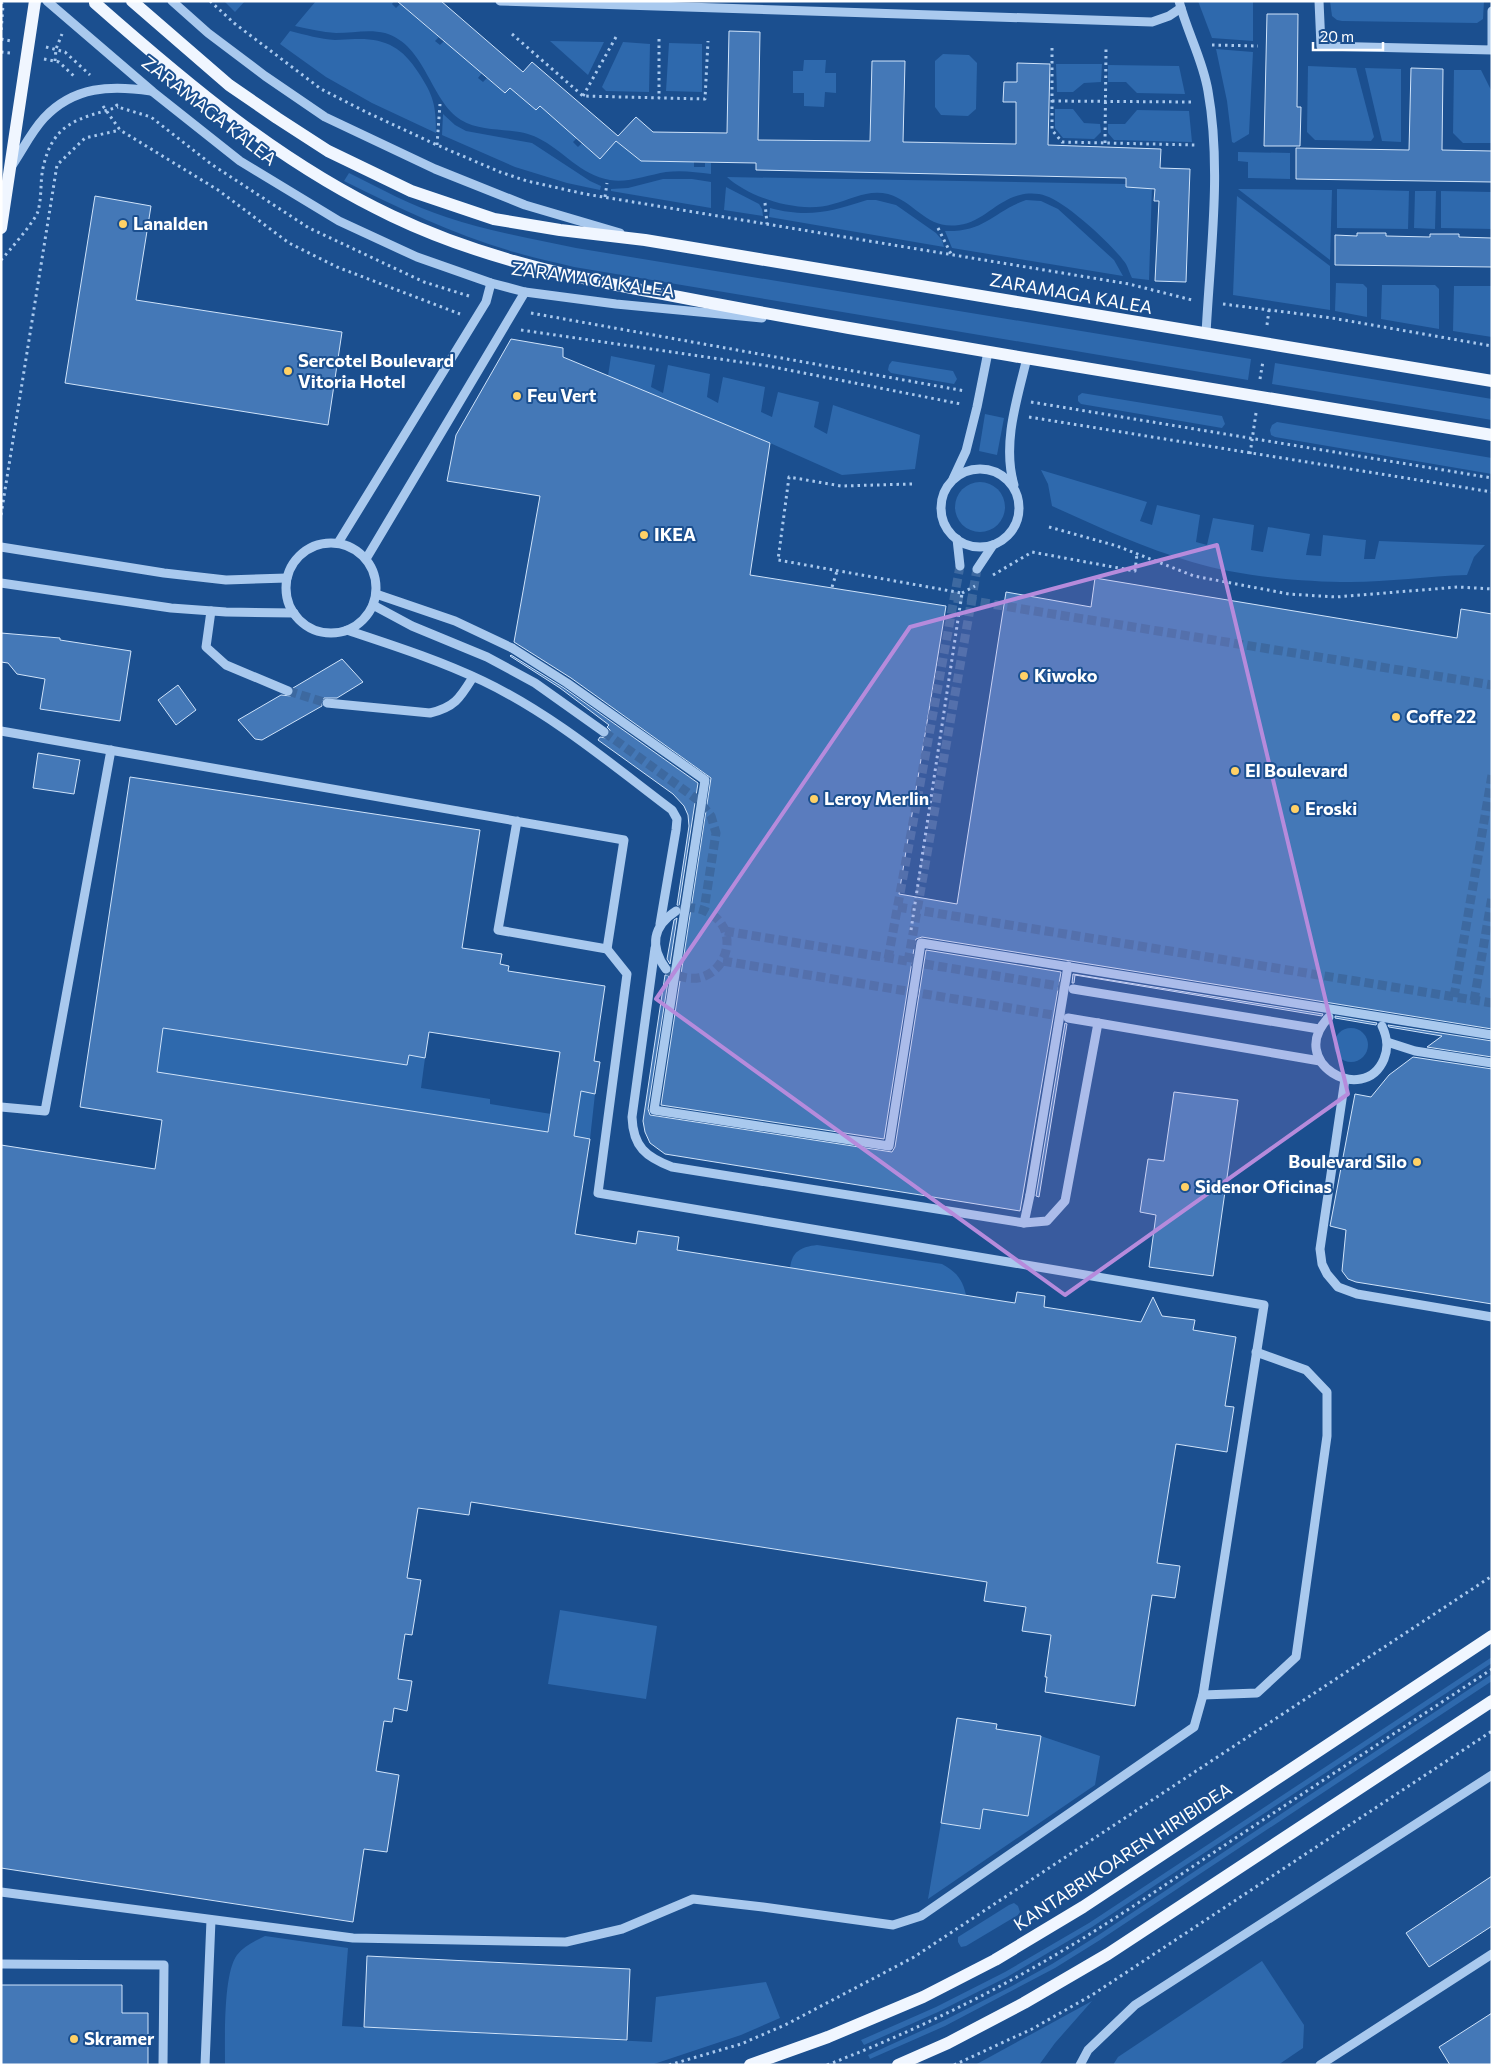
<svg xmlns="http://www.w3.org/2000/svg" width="1493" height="2066" viewBox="0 0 1493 2066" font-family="Commissioner,sans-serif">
	<rect width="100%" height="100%" fill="#1b4f8f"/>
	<!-- green -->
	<g fill="#2e69ad">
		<polygon points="224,1 245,1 235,12"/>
		<path d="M316 1H394L392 4 396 8 400 4 439 37 435 41 440 45 444 41 482 73 478 78 483 82 487 78 505 93 514 83 531 106 536 110 540 106 577 138 573 142 578 147 582 143 600 158 616 141 641 161 694 162V167H705V163H711V174C696 172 681 170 666 172 648 175 628 183 610 180 580 175 563 150 538 138 514 126 484 134 461 120 430 101 426 45 385 33 369 29 353 33 336 33 322 32 309 29 295 26Z"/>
		<polygon points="1198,1 1253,1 1253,41 1212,38"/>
		<polygon points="1330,1 1484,1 1483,19 1477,23 1342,21 1337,20 1332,16"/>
		<path d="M290 31C306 35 320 39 335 40 342 40 348 39 355 39 385 38 402 47 418 72 434 96 436 106 436 133L372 103 326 77 280 44Z"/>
		<polygon points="550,41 604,42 588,75"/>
		<polygon points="623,42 650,44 649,92 606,91 602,87"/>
		<polygon points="669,43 702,44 702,92 666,91"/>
		<polygon points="1216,49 1253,52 1249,134 1234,143 1232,142 1227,101"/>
		<polygon points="943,54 969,55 977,63 976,109 968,116 941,115 935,107 935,61"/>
		<polygon points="804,60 826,60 825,73 836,73 836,93 825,92 824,107 804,106 804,93 793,93 793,71 803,71"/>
		<polygon points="1056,64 1102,64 1101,82 1084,83 1073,92 1057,92"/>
		<polygon points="1108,65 1179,66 1185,94 1137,93 1126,82 1108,82"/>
		<polygon points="1308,66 1356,68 1374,137 1371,141 1315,140 1307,132"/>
		<polygon points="1365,68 1401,69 1401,142 1382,141"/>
		<polygon points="1454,70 1481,70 1492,92 1492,143 1463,143 1453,133"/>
		<polygon points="1055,109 1073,109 1084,123 1100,124 1101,132 1094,139 1063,138 1055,128"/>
		<polygon points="1137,110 1189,111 1192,142 1114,140 1108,133 1108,124 1125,124"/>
		<polygon points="443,114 455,125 466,131 532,143 590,181 601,186 600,190 567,183 515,167 442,135"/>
		<polygon points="1238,152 1290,153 1290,179 1248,178 1248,162 1238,161"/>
		<path d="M349 173C381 189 412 206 446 217 488 231 533 239 576 248L1251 359 1248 380 574 267C554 262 534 258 514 252 455 235 399 208 344 181Z"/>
		<path d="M727 177 1126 184V187L1152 185 1149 280 1132 278C1130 274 1128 268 1126 264 1114 246 1066 202 1046 196 1038 193 1028 193 1020 195 997 200 983 222 959 225 926 230 916 202 888 194 869 189 851 199 833 204 801 214 751 199 727 177Z"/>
		<polygon points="663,179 692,179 711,182 711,208 611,191 611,189 628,188"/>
		<polygon points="726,187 759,204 762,209 763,216 724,210"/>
		<polygon points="1238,189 1332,190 1330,260"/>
		<polygon points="1337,189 1409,191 1408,229 1337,228"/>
		<polygon points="1415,191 1436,191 1435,229 1414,228"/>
		<polygon points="1441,191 1492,192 1492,229 1441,228"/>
		<polygon points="1237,196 1330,266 1330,310 1233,295"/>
		<path d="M867 200H876L896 205 936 233 942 240 944 247 769 217 770 208C808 218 830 212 867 200Z"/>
		<path d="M1026 200 1041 201 1058 209 1114 260 1123 276 952 248 945 231C986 232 992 212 1026 200Z"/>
		<polygon points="1336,283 1363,284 1367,288 1367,317 1335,311"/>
		<polygon points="1382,285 1435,285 1439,289 1439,329 1381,319"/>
		<polygon points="1454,286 1492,286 1492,337 1453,331"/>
		<polygon points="611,356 655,365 651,387 663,393 668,365 710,374 707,397 718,403 723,377 765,387 761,412 772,417 778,392 819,402 814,427 827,434 833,405 920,435 915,469 842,475 770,443 608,376"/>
		<polygon points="892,361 953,371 957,379 954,384 891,373 888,370 889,365"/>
		<polygon points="1275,363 1492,399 1492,420 1272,384"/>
		<polygon points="1082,393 1222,416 1225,424 1222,428 1081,404 1078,401 1078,396"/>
		<polygon points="985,414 1004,418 997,455 979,451"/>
		<polygon points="1277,422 1492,458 1492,474 1275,437 1271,435 1270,430 1272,425"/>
		<path d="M1041 470 1147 502 1140 521 1152 525 1157 505 1200 515 1196 542 1207 545 1213 518 1254 525 1251 550 1263 552 1268 527 1310 534 1306 555 1321 556 1323 535 1366 540 1364 559H1375L1379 541 1485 545 1474 557 1467 575C1428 576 1389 582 1350 582 1302 582 1238 576 1192 562 1144 548 1098 527 1052 506L1048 484Z"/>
		<circle cx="980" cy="507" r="25"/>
		<polygon points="93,1017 407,1065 409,1055 425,1058 421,1088 490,1099 490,1104 576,1118 581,1091 595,1094 590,1139 170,1074 162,1121 149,1118 160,1049 91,1038"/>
		<circle cx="1351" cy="1045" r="17"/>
		<path d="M817 1245 942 1264C956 1272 962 1278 966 1295L790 1268C792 1251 801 1247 817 1245Z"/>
		<polygon points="560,1610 657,1626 646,1699 548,1684"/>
		<polygon points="1492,1657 1492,1663 1092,1927 1007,1977 938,2012 864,2045 861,2040 936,2007 1005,1972 1089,1923"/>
		<polygon points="1492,1674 1492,1681 1100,1940 1055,1968 945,2026 870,2059 868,2055 943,2021 1012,1986 1052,1964 1097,1936"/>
		<polygon points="1041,1736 1100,1756 1095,1785 928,1899 941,1823 980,1829 983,1809 1028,1816"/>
		<polygon points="1014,1903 1018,1906 1020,1912 1018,1915 966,1946 961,1947 958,1942 958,1937 1009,1905"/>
		<path d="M265 1936 348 1948 342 2026 652 2042 656 1997 766 1982 780 2018 741 2035 651 2065H225C225 2040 223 1974 237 1955 244 1946 255 1941 265 1936Z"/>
		<polygon points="1262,1961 1304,2025 1303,2048 1278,2065 1113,2065 1118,2057"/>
		<polygon points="1092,2001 1055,2043 1039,2065 975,2065"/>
	</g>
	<!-- building -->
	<g fill="#4478b7" stroke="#cfe3fa" fill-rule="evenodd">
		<polygon points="397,1 441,1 523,72 532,62 618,136 636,117 653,132 727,133 729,31 760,32 758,140 870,141 872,61 905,61 903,142 1016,144 1016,102 1003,102 1004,82 1017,82 1017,63 1050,64 1048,145 1161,149 1160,168 1190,169 1186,282 1155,281 1159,201 1154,201 1155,189 1126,187 1126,178 756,170 756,163 641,161 616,141 600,159 540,106 536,110 510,88 505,93"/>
		<polygon points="1267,14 1298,14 1297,107 1301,107 1300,146 1264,146"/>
		<polygon points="1411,68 1443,69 1442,150 1492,151 1492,182 1296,179 1296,148 1409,150"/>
		<polygon points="95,196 151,206 136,300 342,332 328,425 65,383"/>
		<polygon points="1357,233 1386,233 1386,236 1430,237 1430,234 1459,234 1459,237 1492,238 1492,267 1335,265 1335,235 1357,236"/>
		<polygon points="511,339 563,348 563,357 770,443 750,575 946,606 899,894 957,904 1006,592 1091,607 1095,578 1457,638 1461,609 1492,614 1492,1029 922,937 916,939 915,942 884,1139 661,1105 711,778 571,678 514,642 540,496 447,481 456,435"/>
		<polygon points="1,633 60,638 60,640 131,651 120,721 40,709 45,679 17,674 8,663 1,662"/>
		<polygon points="511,655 564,688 698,783 679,906 677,905 689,826 688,815 684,806 673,794 598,740 600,737 606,738 609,735 610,730 607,727 609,725 560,688 510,656"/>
		<polygon points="342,659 363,682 337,698 324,698 321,702 322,706 262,740 255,739 238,720 281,695 291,696 294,693 293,688"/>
		<polygon points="178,685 196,710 176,725 158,700"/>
		<polygon points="38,753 80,760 74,794 33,788"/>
		<path d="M130 777 480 830 462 948 502 954 500 964 509 966 508 971 605 986 594 1061 600 1062 595 1094 581 1091 574 1136 590 1139 575 1234 636 1244 638 1231 679 1237 677 1250 1015 1303 1017 1292 1045 1296 1044 1307 1141 1322 1153 1297 1162 1316 1195 1320 1193 1330 1236 1337 1225 1406 1234 1407 1227 1452 1176 1444 1157 1563 1180 1566 1175 1598 1152 1595 1135 1706 1045 1692 1047 1677H1045L1051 1635 1022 1631 1026 1607 984 1601 987 1582 471 1502 469 1515 418 1508 407 1578 421 1580 412 1635 405 1634 398 1679 412 1681 407 1711 394 1708 392 1722 384 1721 376 1771 399 1775 387 1852 364 1849 353 1922 1 1868V1145L155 1169 162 1120 80 1107ZM163 1028 407 1065 409 1055 425 1058 429 1032 560 1052 548 1132 157 1072Z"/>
		<polygon points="677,918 670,964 667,959 674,920"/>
		<polygon points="926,950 1061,972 1020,1211 665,1154 650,1143 645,1132 643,1121 665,975 669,975 648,1109 650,1115 892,1152 895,1147"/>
		<polygon points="1073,974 1323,1014 1322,1016 1075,975 1074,983 1072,983"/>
		<polygon points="1335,1016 1377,1023 1376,1025 1335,1018"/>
		<polygon points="1065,1023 1067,1024 1039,1197 1036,1196"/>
		<polygon points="1388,1025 1492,1041 1492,1057 1427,1047 1442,1036 1389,1027"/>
		<polygon points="1413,1057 1492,1069 1492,1304 1356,1282 1348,1279 1342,1271 1346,1230 1330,1226 1355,1094 1371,1097 1389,1075"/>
		<polygon points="1174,1092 1238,1100 1213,1276 1149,1267 1156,1215 1140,1212 1148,1159 1164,1161"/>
		<polygon points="957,1718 997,1724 996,1729 1041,1736 1028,1816 983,1809 980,1829 941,1823"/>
		<polygon points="1492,1876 1492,1926 1429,1967 1406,1933"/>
		<polygon points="367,1956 630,1969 627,2040 364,2027"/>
		<polygon points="1,1985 122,1985 122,2013 148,2013 148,2065 1,2065"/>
		<polygon points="1492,2013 1492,2065 1450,2065 1439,2047"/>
	</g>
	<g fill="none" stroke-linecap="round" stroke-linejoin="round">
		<!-- minor-tunnel -->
		<g stroke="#3d69a0" stroke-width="9" stroke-dasharray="9 4.5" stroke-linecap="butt">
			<polyline points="954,598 1492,685"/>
			<polyline points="288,691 327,703"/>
			<polyline points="604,732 698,800 711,816 716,833 704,910"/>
			<polyline points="898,907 1492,1003"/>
			<polyline points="725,931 1070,988"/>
			<polyline points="888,959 960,566"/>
			<polyline points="723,961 1065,1017"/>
			<polyline points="908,962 977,569"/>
			<path d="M666 969C715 1003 750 935 709 913 700 908 690 906 679 910"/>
			<polyline points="1454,997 1492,775"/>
			<polyline points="1474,1001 1492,897"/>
		</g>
		<!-- path -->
		<g stroke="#a9c9ee" stroke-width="3" stroke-dasharray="2.5 4" stroke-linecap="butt">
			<polyline points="210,1 234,23 321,89 368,113 437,145 500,172 527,181 585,194 1129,284 1192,300"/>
			<polyline points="1,2 3,5 1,33"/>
			<polyline points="512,34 583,96 705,99 708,41"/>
			<polyline points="1,39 11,41"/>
			<polyline points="659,39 659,98"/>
			<polyline points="1212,45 1258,46"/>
			<polyline points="46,47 65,52 90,75"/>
			<polyline points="1052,48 1052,130 1062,142 1196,145"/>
			<polyline points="1,52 11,53"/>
			<polyline points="44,59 59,62 76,78"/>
			<polyline points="55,61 56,49 62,34"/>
			<polyline points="583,96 616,37"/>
			<polyline points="1052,101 1191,102"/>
			<polyline points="116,104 118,107 151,117 211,164 309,228 424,282 472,297"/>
			<polyline points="103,106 120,130 218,190 289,243 337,267 460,314"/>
			<polyline points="1105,143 1106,49"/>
			<polyline points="437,145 440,104"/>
			<polyline points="605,197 607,183"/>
			<polyline points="765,203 767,224"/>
			<polyline points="938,228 951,254"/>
			<path d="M1 260C9 251 36 220 38 211 42 197 40 182 43 168 53 122 78 119 118 107"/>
			<polyline points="1223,304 1332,318 1492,346"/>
			<polyline points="531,313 965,391"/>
			<polyline points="1267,325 1269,310"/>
			<polyline points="521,330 768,366 961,404"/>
			<polyline points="1260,379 1263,361"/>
			<polyline points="1031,402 1492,478"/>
			<polyline points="1029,417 1492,492"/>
			<polyline points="1250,454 1256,413"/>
			<polyline points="912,484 841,486 789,477 778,560 962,593 916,897"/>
			<polyline points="1,515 57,165 85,138 120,130"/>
			<polyline points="1049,527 1117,546 1194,576 1289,594 1336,597 1458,587 1492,589"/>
			<polyline points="993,575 1032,552 1135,571 1137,554"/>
			<polyline points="832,587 837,571"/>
			<polyline points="962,593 975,586"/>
			<polyline points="669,2065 741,2044 787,2024 914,1957 1492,1576"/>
			<path d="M827 2065C897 2038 966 2006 1031 1969 1099 1931 1163 1886 1228 1843 1316 1785 1404 1727 1492 1669"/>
			<polyline points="954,2065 1032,2029 1092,1995 1492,1731"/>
		</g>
		<!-- minor -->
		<g stroke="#a9c9ee" stroke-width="9">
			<polyline points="47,1 153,92 240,161 339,221 417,257 491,283 525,292 616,304 762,318"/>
			<polyline points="172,1 208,33 265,76 325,117 435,169 525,205 620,233"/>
			<polyline points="500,1 1152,22 1169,16 1181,8"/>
			<path d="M1179 1C1187 32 1203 60 1208 91 1222 169 1210 255 1206 334"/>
			<polyline points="1319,1 1321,46 1492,50 1492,11"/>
			<path d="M11 167C22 151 31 132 44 118 74 86 111 85 151 91"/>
			<circle cx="980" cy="508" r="39"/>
			<polyline points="953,479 966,451 977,407 988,352"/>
			<path d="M1014 485C1002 444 1017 399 1027 358"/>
			<polyline points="957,539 960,566"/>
			<polyline points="338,543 486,302 491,283"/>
			<circle cx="331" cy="588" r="45"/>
			<polyline points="1,547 164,573 226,580 287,578"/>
			<polyline points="366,559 525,292"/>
			<polyline points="977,569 993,545"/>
			<polyline points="1,583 171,608 226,612 294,613"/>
			<polyline points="376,594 455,621 512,648"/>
			<polyline points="373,605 412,626 487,657 535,683 604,732"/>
			<polyline points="211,611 206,647 226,665 288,691"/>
			<path d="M347 630C392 645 439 660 483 681 552 714 611 764 672 810L677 819 676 830 660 924"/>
			<path d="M327 703 430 713C455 707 460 698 473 677"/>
			<polyline points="1,731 624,840 607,949 498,930 517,821"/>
			<path d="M655 948 632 1117C633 1147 646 1157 672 1167L1024 1223 1047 1221 1065 1201 1098 1023 1320 1061"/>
			<path d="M666 969C649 946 653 926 676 911"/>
			<polyline points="1073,989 1319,1029"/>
			<path d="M1329 1017C1285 1062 1364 1107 1384 1059 1389 1047 1387 1037 1382 1026"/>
			<polyline points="1068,1018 1098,1023"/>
			<polyline points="1387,1042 1415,1051 1492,1063"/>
			<polyline points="1345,1079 1320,1249 1322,1264 1327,1274 1338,1287 1357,1294 1492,1317"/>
			<polyline points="1,1107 45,1111 111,750"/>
			<polyline points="1024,1223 1030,1195"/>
			<polyline points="1203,1695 1257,1693 1296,1657 1327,1436 1327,1392 1306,1370 1256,1352"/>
			<polyline points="1,1892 353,1938 566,1942 622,1929 693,1899 763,1907 893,1925 921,1916 1194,1727 1203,1695 1264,1305 598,1193 627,974 607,949"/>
			<polyline points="1,1964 164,1965 163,2065"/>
			<polyline points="205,2065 211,1920"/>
			<polyline points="1080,2065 1088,2050 1135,2005 1492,1775"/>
			<polyline points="1320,2065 1492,1954"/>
		</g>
		<!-- major -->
		<g stroke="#f0f6ff" stroke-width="12">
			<polyline points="132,1 229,85 277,118 328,151 411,191 494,219 560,230 645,240 1492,381"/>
			<path d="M95 3C187 84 280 163 392 216 484 260 580 279 679 297 736 308 792 318 849 328 1063 365 1277 400 1492 435"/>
			<polyline points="1,228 35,1"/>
			<polyline points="750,2065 828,2037 923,1997 995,1960 1083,1907 1492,1636"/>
			<polyline points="898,2065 948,2043 1024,2003 1108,1954 1492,1701"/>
		</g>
		<!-- path-bridge -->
		<polyline stroke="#a9c9ee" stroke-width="3" stroke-dasharray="2.5 4" stroke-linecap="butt" points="911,930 916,897"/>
		<!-- minor-bridge -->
		<g stroke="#a9c9ee" stroke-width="9">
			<polyline points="512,648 567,683 705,780 654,1110 889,1146 921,943 1492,1035"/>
			<polyline points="1030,1195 1068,966"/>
		</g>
	</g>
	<!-- marked area -->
	<path fill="#b68bdc" fill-opacity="0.2" stroke="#b68bdc" stroke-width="4" stroke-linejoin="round" d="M1217 545 1348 1094 1065 1295 656 999 910 627Z"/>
	<!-- markers -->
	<g fill="#ffd166" stroke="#1b4f8f" stroke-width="2">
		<circle cx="123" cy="224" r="5"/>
		<circle cx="288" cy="371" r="5"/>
		<circle cx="517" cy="396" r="5"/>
		<circle cx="644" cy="535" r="5"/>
		<circle cx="1024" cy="676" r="5"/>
		<circle cx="1396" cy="717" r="5"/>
		<circle cx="1235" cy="771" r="5"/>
		<circle cx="814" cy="799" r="5"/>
		<circle cx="1295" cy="809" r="5"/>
		<circle cx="1417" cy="1162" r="5"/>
		<circle cx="1185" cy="1187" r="5"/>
		<circle cx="74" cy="2039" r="5"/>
	</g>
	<g text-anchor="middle" stroke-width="4" stroke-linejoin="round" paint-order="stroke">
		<!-- street labels -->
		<g font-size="18" fill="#fff" stroke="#1b4f8f">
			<text transform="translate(209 111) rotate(38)" y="6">ZARAMAGA KALEA</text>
			<text transform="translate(593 280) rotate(8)" y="6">ZARAMAGA KALEA</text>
			<text transform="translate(1071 294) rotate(10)" y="6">ZARAMAGA KALEA</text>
			<text transform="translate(1123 1857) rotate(-33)" y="6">KANTABRIKOAREN HIRIBIDEA</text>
		</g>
		<!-- poi labels -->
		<g font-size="18" font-weight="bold" fill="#fff" stroke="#1b4f8f" text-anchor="start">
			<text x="133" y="230">Lanalden</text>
			<text x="298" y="367">Sercotel Boulevard<tspan x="298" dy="21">Vitoria Hotel</tspan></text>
			<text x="527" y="402">Feu Vert</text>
			<text x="654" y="541">IKEA</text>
			<text x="1034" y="682">Kiwoko</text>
			<text x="1406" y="723">Coffe 22</text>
			<text x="1245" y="777">El Boulevard</text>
			<text x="824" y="805">Leroy Merlin</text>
			<text x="1305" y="815">Eroski</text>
			<text x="1407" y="1168" text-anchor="end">Boulevard Silo</text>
			<text x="1195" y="1193">Sidenor Oficinas</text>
			<text x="84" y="2045">Skramer</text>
		</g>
	</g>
	<!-- border -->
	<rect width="1493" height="2066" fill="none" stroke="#ffffff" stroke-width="5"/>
	<!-- scale -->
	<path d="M1313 42v8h70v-8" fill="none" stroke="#ffffff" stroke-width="2.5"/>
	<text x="1320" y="42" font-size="15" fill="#ffffff" stroke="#1b4f8f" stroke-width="4" paint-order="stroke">20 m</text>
</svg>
